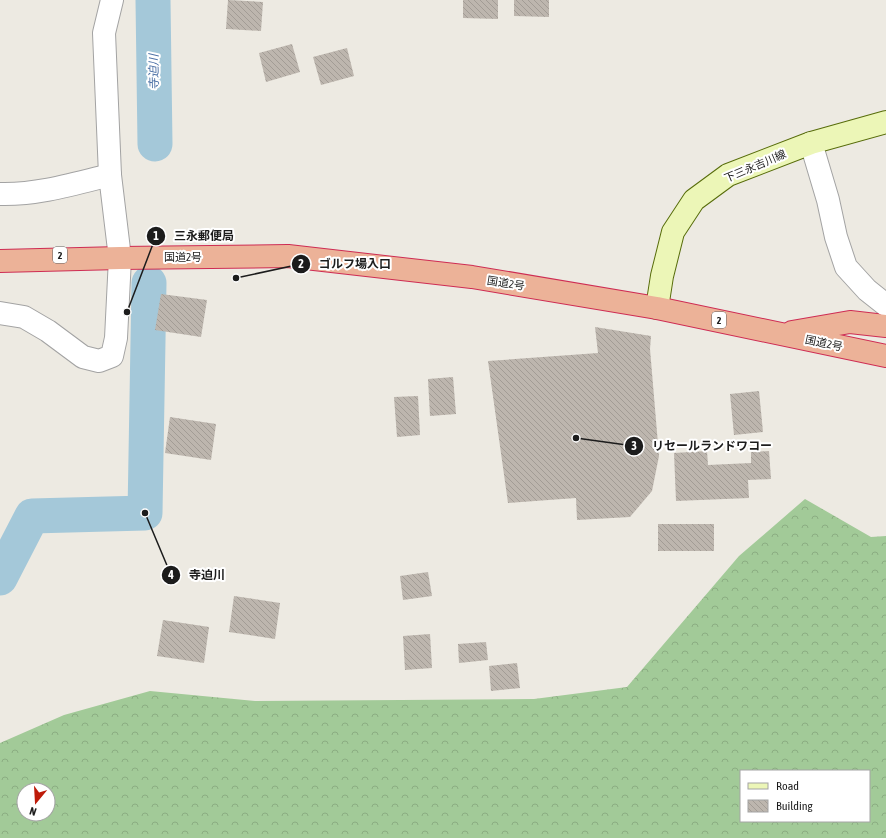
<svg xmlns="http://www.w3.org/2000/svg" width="886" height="838" viewBox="0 0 886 838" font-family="'Asap Condensed','Noto Sans JP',sans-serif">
	<defs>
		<pattern id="forest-crowns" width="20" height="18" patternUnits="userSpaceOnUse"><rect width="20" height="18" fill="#a2ca98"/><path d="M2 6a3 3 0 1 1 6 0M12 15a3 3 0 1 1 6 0" fill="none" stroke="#8bad82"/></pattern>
		<pattern id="building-back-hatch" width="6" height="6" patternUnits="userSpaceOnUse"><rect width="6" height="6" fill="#bdb6ae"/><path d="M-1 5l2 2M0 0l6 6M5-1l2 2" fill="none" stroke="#a29c95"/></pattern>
	</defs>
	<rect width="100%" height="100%" fill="#edeae2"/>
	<!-- forest -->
	<path fill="url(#forest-crowns)" fill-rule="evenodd" d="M805 499 871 537 886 536V838H0V743L64 715 150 691 255 701 534 699 627 687 739 556ZM741 771H869V821H741ZM24 790H48V814H24Z"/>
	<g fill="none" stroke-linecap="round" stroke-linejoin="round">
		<!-- river -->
		<g stroke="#a4c8d9" stroke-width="35">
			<polyline points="153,0 155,144"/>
			<polyline points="0,578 32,516 145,513 149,283"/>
		</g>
	</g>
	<!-- building -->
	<g fill="url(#building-back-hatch)">
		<polygon points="228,0 263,2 261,31 226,29"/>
		<polygon points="463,0 498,0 498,19 463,18"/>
		<polygon points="514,0 549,0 549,17 514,16"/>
		<polygon points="292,44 300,72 266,82 259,53"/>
		<polygon points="347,48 354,76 321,85 313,57"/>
		<polygon points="161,294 207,300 201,337 155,330"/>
		<polygon points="595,327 651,336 650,349 659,456 652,491 630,517 577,520 576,498 508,503 488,361 598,353"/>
		<polygon points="453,377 456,414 430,416 428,379"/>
		<polygon points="759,391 763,432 734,435 730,394"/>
		<polygon points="418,396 420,435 397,437 394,397"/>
		<polygon points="170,417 216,424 211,460 165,453"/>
		<polygon points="707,451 708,465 751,463 751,452 769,451 771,479 748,480 749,498 676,501 674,453"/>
		<rect x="658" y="524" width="56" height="27"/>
		<polygon points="428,572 432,596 403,600 400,576"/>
		<polygon points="234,596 280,603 275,639 229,632"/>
		<polygon points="163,620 209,627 204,663 157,656"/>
		<polygon points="430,634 432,668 405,670 403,636"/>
		<polygon points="486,642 488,660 459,663 458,644"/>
		<polygon points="517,663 520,688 491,691 489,666"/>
	</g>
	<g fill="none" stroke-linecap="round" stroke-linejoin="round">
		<!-- minor casing -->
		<g stroke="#a3a3a3" stroke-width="24">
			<g id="minor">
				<polyline points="811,143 828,200 836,237 846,267 867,290 886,305"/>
				<path d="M0 194C37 195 74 184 110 175"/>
				<polyline points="0,313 24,317 48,331 83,357 99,361 112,356 116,338 120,258 110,175 104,33 112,0"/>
			</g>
		</g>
		<!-- secondary casing -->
		<g stroke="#576c0a" stroke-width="24">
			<polyline id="secondary" points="657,308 662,276 673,232 694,200 728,175 811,143 886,122"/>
		</g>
		<!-- trunk casing -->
		<g stroke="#ce2c53" stroke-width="24">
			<g id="trunk">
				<polyline points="0,261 120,258 288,256 472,277 657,308 886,356"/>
				<polyline points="792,332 850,322 886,326"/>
			</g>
		</g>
		<!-- minor -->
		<use href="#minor" stroke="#fff" stroke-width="22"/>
		<!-- secondary -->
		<use href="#secondary" stroke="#ecf6b7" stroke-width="22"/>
		<!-- trunk -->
		<use href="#trunk" stroke="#ecb298" stroke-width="22"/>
	</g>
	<g text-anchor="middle" stroke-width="4" stroke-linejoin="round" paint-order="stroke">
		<!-- shield labels -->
		<g fill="#fff" stroke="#606060" stroke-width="1">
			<rect x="53" y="247" width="14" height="16" rx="3"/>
			<rect x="712" y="312" width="14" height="16" rx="3"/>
		</g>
		<g font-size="10" font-weight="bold" fill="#1c1c1c">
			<text x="60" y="259">2</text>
			<text x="719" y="324">2</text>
		</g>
		<!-- street labels -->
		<g font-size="11" fill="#1c1c1c" stroke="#fff">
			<text transform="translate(755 166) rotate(-23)" y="4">下三永吉川線</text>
			<text x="183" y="261">国道2号</text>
			<text transform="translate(506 283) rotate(9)" y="4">国道2号</text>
			<text transform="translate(824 343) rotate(12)" y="4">国道2号</text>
		</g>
		<!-- water labels -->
		<g font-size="12" font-style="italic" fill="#4d71a6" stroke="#fff">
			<text transform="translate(154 72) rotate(-91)" y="4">寺迫川</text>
		</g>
	</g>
	<!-- callouts -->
	<path fill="none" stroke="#1c1c1c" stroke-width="1.5" d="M127 312L156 236M236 278L301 264M576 438L634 446M145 513L171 575"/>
	<g fill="#1c1c1c" stroke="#fff" stroke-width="1.5">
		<circle cx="127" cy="312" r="4"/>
		<circle cx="236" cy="278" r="4"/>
		<circle cx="576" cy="438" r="4"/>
		<circle cx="145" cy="513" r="4"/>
		<circle cx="156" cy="236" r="10"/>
		<circle cx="301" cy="264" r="10"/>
		<circle cx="634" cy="446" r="10"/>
		<circle cx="171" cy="575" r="10"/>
	</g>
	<g font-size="12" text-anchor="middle" font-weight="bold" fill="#fff">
		<text x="156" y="240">1</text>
		<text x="301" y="268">2</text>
		<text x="634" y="450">3</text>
		<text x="171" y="579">4</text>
	</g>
	<g font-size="12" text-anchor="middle" font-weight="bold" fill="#1c1c1c" stroke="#fff" stroke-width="4" stroke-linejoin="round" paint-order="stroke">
		<text x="204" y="240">三永郵便局</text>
		<text x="355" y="268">ゴルフ場入口</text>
		<text x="712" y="450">リセールランドワコー</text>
		<text x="207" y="579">寺迫川</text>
	</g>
	<!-- legend -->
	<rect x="740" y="770" width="130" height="52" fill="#ffffff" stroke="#a4a4a4"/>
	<rect x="748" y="783" width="20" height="6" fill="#ecf6b7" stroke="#a4a4a4"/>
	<text x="776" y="790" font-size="12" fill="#1c1c1c">Road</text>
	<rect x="748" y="800" width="20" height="12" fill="url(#building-back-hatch)" stroke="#a4a4a4"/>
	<text x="776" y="810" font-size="12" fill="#1c1c1c">Building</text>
	<!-- north arrow -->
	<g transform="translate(36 802) rotate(198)"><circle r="19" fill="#ffffff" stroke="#a4a4a4"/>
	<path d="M0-3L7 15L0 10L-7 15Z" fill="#be1b09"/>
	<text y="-6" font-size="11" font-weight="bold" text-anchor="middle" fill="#1c1c1c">N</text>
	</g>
</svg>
